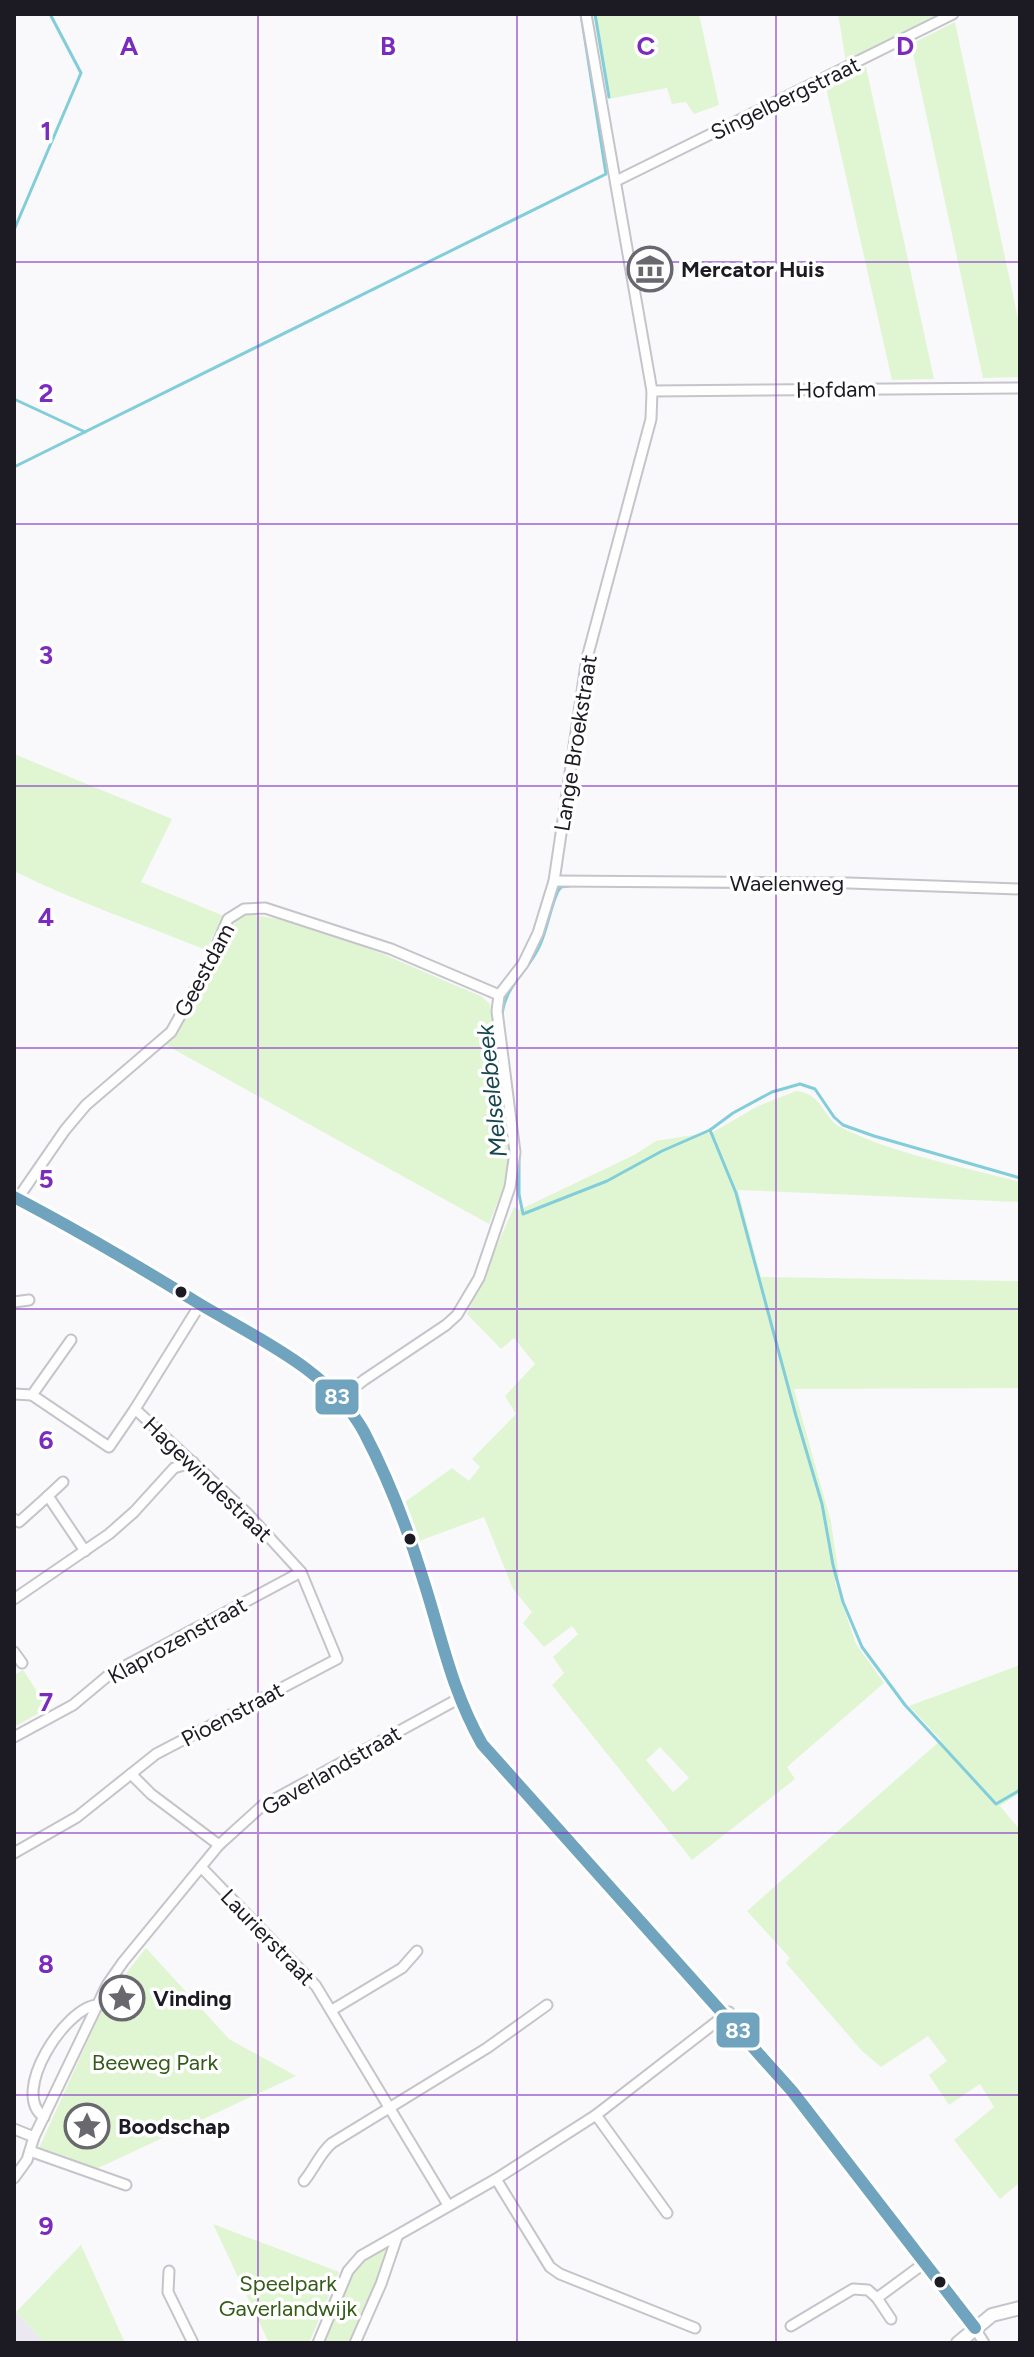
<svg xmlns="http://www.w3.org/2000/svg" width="1034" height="2357" viewBox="0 0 1034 2357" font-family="Figtree,sans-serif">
	<rect width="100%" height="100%" fill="#f9f8fb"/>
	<!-- built -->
	<polygon fill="#ebe8f1" points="16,2312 45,2343 14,2343"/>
	<!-- green -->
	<g fill="#e0f6d3" fill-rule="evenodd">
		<polygon points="593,14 699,14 719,105 694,114 686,102 672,104 667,88 608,99"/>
		<polygon points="838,14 941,14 846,62"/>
		<polygon points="955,22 1020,328 1020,377 983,378 911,44"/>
		<polygon points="866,67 934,379 892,380 826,88"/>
		<path d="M14 754 172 819 141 882 224 916 206 950C142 924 76 902 14 871Z"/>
		<path d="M245 914C322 921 409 967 481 996L490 1004 509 1152 504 1186 489 1224 166 1045 198 1000 232 925Z"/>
		<path d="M796 1091C824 1094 822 1118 842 1128 897 1155 961 1166 1020 1182V1202L738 1190 761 1277 1020 1281V1388L794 1389 831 1522 839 1576 835 1582 856 1644 884 1683 787 1767 795 1779 692 1860 552 1685 564 1673 553 1657 578 1634 572 1626 544 1647 523 1623 532 1612 513 1589 484 1517 419 1541 405 1502 452 1468 469 1481 480 1467 472 1459 516 1414 505 1396 535 1364 514 1338 501 1349 467 1314 514 1207 519 1210 634 1155 656 1141 713 1132 758 1106ZM660 1747 689 1778 673 1792 646 1760Z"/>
		<polygon points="1020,1665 1020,1793 1000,1806 1020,1830 1020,2182 1000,2199 954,2140 994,2107 980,2084 949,2105 929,2075 947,2061 928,2036 881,2067 862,2051 786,1963 790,1958 747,1911 941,1740 909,1706"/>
		<polygon points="23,1670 48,1708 14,1727 14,1675"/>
		<polygon points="146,1948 229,2039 296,2076 96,2169 39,2148 108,1996"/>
		<polygon points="213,2224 339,2272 309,2343 269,2343"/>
		<polygon points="81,2245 125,2343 45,2343 16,2312"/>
		<polygon points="387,2245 388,2255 351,2343 322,2343 353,2268"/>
	</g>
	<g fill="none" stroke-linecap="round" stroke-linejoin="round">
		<!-- stream -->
		<g stroke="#82cdda" stroke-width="3">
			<polyline points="595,14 609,97"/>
			<polyline points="14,230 81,73 50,14"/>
			<polyline points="14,399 85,432"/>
			<polyline points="14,467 606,174 581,14"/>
			<polyline points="640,886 732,887"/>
			<path d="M502 1016C504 986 529 971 540 945 548 927 550 908 558 891L561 887 576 885"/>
			<polyline points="710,1130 736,1193 796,1416 822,1504 833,1565 843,1602 862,1647 905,1705 996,1804 1020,1790"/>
			<polyline points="519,1155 519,1194 523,1214 607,1181 662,1151 710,1130 733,1113 772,1092 800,1084 815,1089 834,1117 843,1125 874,1136 1020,1178"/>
		</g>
		<!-- minor casing -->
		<g stroke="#c6c4cb" stroke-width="13">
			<g id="minor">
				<polyline points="616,181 953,14"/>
				<polyline points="652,391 1020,388"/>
				<polyline points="554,881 849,883 1020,889"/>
				<polyline points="14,1197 86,1235 301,1365 340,1399 363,1431 402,1520 423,1578 454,1687 464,1712 482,1744 792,2091 966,2314 984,2343"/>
				<polyline points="16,1201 65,1130 86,1105 171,1032 208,966 228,919 244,909 265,908 391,949 499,995"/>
				<polyline points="14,1302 29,1300"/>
				<polyline points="14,1394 32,1395 109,1447 135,1409"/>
				<polyline points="32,1395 71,1340"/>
				<polyline points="340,1399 364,1380 446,1325 457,1315 479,1278 510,1187 515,1152 497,1011 499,995 523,964 538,933 554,881 587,658 651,419 652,391 586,14"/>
				<polyline points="63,1482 48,1496 85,1551"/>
				<polyline points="14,1519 19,1522 48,1496"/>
				<polyline points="14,1599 109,1534 134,1512 174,1468 193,1462"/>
				<polyline points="14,1652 22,1663"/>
				<polyline points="14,1737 73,1705 110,1674 301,1572"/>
				<polyline points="131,1774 151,1794 219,1845"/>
				<polyline points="14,1853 77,1817 156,1754 337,1659 301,1572 247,1513 135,1409 201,1303"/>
				<polyline points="201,1867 316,1986 448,2205"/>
				<polyline points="332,2010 402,1968 417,1951"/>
				<polyline points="596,2115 667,2213"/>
				<path d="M44 2117C9 2093 66 2007 97 2005"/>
				<polyline points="14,2129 34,2137"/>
				<polyline points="30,2151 126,2185"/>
				<polyline points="14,2178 27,2160 34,2137 107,1985 123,1962 219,1845 262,1806 458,1699"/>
				<polyline points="496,2179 550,2267 560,2274 695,2328"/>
				<path d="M304 2181C314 2169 320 2153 332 2143L487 2048 547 2005"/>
				<polyline points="169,2271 168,2292 193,2343"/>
				<polyline points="877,2298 891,2319"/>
				<polyline points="791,2326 853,2289 868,2290 877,2298 926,2262"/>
				<polyline points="318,2343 348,2271 361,2256 496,2179 596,2115 729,2012"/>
				<polyline points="355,2343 381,2284 397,2237"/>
			</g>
		</g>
		<!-- major casing -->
		<g stroke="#c6c4cb" stroke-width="16">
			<polyline id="major" points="958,2343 992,2315 1020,2308"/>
		</g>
		<!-- minor -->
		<use href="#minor" stroke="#fefefe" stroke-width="9"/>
		<!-- major -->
		<use href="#major" stroke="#fefefe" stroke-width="12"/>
		<!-- bus-1 casing -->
		<g stroke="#fff" stroke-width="18">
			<path id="bus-1" d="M14 1197C77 1230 138 1266 198 1303 256 1338 330 1370 364 1432 388 1478 408 1530 423 1579 442 1638 451 1689 482 1744L792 2091 975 2328"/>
		</g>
		<!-- bus-1 -->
		<use href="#bus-1" stroke="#70a3bd" stroke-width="12"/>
	</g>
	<!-- grid -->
	<path fill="none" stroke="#7b2cbf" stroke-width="2" stroke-opacity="0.55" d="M258 14V2343M517 14V2343M776 14V2343M14 262H1020M14 524H1020M14 786H1020M14 1048H1020M14 1309H1020M14 1571H1020M14 1833H1020M14 2095H1020"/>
	<!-- icons -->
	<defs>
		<g id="museum-ring" transform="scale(2.3)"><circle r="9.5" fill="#fff" stroke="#69686f" stroke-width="1.5"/><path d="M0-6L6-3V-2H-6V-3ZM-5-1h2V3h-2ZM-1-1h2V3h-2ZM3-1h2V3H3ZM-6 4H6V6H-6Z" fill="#69686f"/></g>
		<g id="sight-ring" transform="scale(2.3)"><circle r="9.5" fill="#fff" stroke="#69686f" stroke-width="1.5"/><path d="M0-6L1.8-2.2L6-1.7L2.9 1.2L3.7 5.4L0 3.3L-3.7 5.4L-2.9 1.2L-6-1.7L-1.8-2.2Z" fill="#69686f"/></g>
	</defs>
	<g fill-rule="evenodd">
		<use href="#museum-ring" x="650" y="269"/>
		<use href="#sight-ring" x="122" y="1998"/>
		<use href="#sight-ring" x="87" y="2126"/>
	</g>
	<!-- markers -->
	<g fill="#1c1a23" stroke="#fff" stroke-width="3">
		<circle cx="181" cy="1292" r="7"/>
		<circle cx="410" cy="1539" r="7"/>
		<circle cx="940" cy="2282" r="7"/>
	</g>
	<g text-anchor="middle" stroke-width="7" stroke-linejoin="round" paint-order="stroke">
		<!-- street labels -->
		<g font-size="22" fill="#1c1a23" stroke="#fff">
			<text transform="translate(785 98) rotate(-26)" y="8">Singelbergstraat</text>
			<text transform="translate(836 389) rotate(-1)" y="8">Hofdam</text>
			<text transform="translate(575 743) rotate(-81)" y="8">Lange Broekstraat</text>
			<text x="787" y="891">Waelenweg</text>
			<text transform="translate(204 970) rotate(-62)" y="8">Geestdam</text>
			<text transform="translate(208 1479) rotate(44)" y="8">Hagewindestraat</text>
			<text transform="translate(177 1640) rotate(-29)" y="8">Klaprozenstraat</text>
			<text transform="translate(232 1714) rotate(-28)" y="8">Pioenstraat</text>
			<text transform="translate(331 1770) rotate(-30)" y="8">Gaverlandstraat</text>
			<text transform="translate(268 1937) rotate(46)" y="8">Laurierstraat</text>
		</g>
		<!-- poi labels -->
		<g font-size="22" font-weight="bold" fill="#1c1a23" stroke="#fff" text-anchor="start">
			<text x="681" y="277">Mercator Huis</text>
			<text x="153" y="2006">Vinding</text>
			<text x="118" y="2134">Boodschap</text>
		</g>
		<!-- park labels -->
		<g font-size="22" fill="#355b18" stroke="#fff">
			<text x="155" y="2070">Beeweg Park</text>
			<text x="288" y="2291">Speelpark<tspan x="288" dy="25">Gaverlandwijk</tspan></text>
		</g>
		<!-- water labels -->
		<g font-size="24" font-style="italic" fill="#17474e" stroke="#fff">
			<text transform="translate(492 1091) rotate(-96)" y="8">Melselebeek</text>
		</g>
	</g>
	<g font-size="26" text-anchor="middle" font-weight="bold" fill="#7b2cbf" stroke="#fff" stroke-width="7" stroke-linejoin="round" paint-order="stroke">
		<text x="129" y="55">A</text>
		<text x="388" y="55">B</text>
		<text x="646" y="55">C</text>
		<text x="905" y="55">D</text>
		<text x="46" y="140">1</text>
		<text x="46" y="402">2</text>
		<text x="46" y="664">3</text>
		<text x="46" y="926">4</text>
		<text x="46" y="1188">5</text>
		<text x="46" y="1449">6</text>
		<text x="46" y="1711">7</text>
		<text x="46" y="1973">8</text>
		<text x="46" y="2235">9</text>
	</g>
	<g stroke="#fff" stroke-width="3">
		<rect x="314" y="1378" width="46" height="38" rx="8" fill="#70a3bd"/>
		<rect x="715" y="2011" width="46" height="38" rx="8" fill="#70a3bd"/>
	</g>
	<g font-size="22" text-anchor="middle" font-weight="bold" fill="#fff">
		<text x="337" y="1404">83</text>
		<text x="738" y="2038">83</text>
	</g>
	<!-- border -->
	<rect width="1034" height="2357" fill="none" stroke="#1c1a23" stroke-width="32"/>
</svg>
